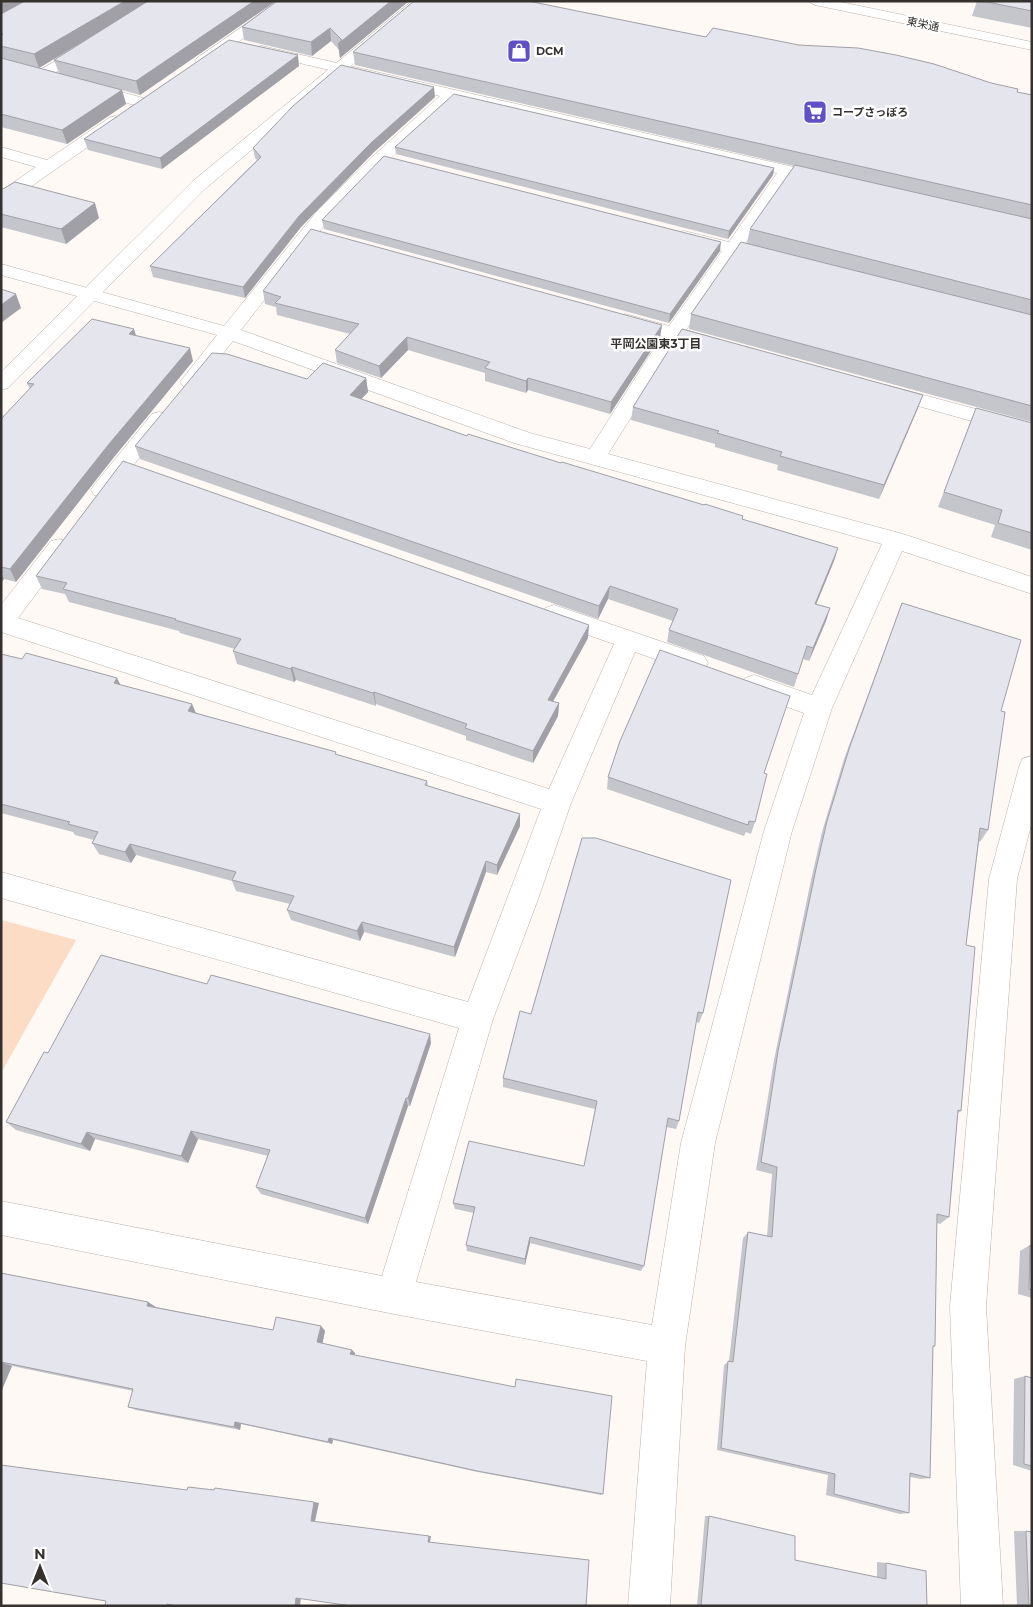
<svg xmlns="http://www.w3.org/2000/svg" width="1033" height="1607" viewBox="0 0 1033 1607" font-family="Montserrat,'Noto Sans JP',sans-serif">
	<rect width="100%" height="100%" fill="#fff9f5"/>
	<!-- green -->
	<polygon fill="#fcdcc5" points="1,920 76,940 1,1073"/>
	<g fill="none" stroke-linecap="round" stroke-linejoin="round">
		<!-- street casing -->
		<g stroke="#b9b2ad" stroke-width="1">
			<g id="street">
				<polygon points="279,1 296,1 207,64 197,64 195,61 197,58"/>
				<polygon points="88,43 93,44 95,47 93,50 46,78 36,78 33,75 36,72"/>
				<path d="M262 46 833 176 835 180 833 184 827 185 791 177 744 245 779 254 782 258 779 262 773 263 738 255 686 330 721 340 724 344 721 348 714 350 679 341 608 454 903 534 1032 577V594L902 551 832 708 792 831 715 1143 685 1346 670 1606H628L647 1361 394 1314 1 1235V1201L382 1276 459 1028 1 898V872L468 1002 541 809 1 632V605L51 541 59 539 67 541 71 547 18 618 549 789 614 644 545 620 542 614 545 608 554 605 563 608 704 656 708 663 704 670 695 673 635 652 571 803 537 902 493 1019 416 1282 652 1325 681 1143 764 831 804 713 745 692 741 685 745 678 754 675 812 695 882 544 514 443 233 341 197 386 190 388 183 386 180 382 217 335 1 275V264L224 326 318 210 372 157 440 96 257 53 255 50 257 47ZM455 99 777 173 729 242 684 231 678 232 675 236 678 240 722 251 669 326 625 314 618 316 615 320 618 324 662 336 590 449 530 433 241 330 299 255 347 199Z"/>
				<polygon points="88,83 147,99 150,102 147,105 142,107 83,91 80,88 83,85"/>
				<polygon points="115,116 121,118 123,121 121,124 7,203 1,204 1,191 36,167 1,157 1,147 47,160 109,118"/>
				<polygon points="886,385 1032,424 1032,438 879,395 876,391 879,387"/>
				<polygon points="159,412 166,414 169,419 166,424 110,495 102,497 94,495 91,490 94,485 152,414"/>
				<polygon points="1032,756 1032,822 1017,879 986,1306 1003,1606 961,1606 950,1306 989,879 1019,767 1022,759"/>
			</g>
		</g>
		<!-- secondary casing -->
		<g stroke="#b9b2ad" stroke-width="1">
			<g id="secondary">
				<polygon points="412,1 428,1 205,189 8,388 1,390 1,372 193,181"/>
				<polygon points="808,1 836,1 1032,42 1032,50 815,5"/>
			</g>
		</g>
		<!-- street -->
		<use href="#street" fill="#fff" fill-rule="evenodd"/>
		<!-- secondary -->
		<use href="#secondary" fill="#fff" fill-rule="evenodd"/>
	</g>
	<!-- wall -->
	<g fill="#c5c5cc" fill-rule="evenodd">
		<path d="M1 1H276L140 95 122 90 126 104 67 144 1 127ZM94 35 54 60 59 73 39 68Z"/>
		<polygon points="277,1 409,1 340,58 339,50 331,41 312,56 244,40 242,27"/>
		<polygon points="977,1 1032,1 1032,28 972,16"/>
		<polygon points="706,37 1032,95 1032,422 689,329 691,314 747,243 750,229 794,166 355,65 353,52"/>
		<polygon points="299,66 162,169 88,150 84,139"/>
		<polygon points="435,97 373,153 301,227 245,298 153,277 150,266 257,160 255,158 253,148"/>
		<polygon points="395,147 774,168 773,175 728,239 396,154"/>
		<polygon points="1,190 99,218 66,244 1,227"/>
		<polygon points="322,220 720,251 669,323 324,229"/>
		<polygon points="263,291 662,325 660,337 610,414 528,390 526,393 485,381 485,373 408,350 381,378 337,363 335,350 350,334 277,315 276,307 265,304"/>
		<polygon points="136,335 193,361 114,457 16,582 4,579 1,583 1,419 30,389 27,383"/>
		<polygon points="366,378 368,392 361,399 467,436 838,548 834,561 816,604 830,608 826,621 809,661 803,659 794,687 667,642 669,630 673,621 608,599 598,619 140,459 135,446 307,379"/>
		<polygon points="633,407 918,408 879,499 777,470 778,465 715,447 715,444 631,420"/>
		<polygon points="976,408 1032,423 1032,550 991,537 995,525 938,507"/>
		<polygon points="36,576 588,638 553,702 559,703 558,716 533,763 466,740 466,736 376,704 376,706 296,680 294,682 237,664 233,651 235,649 180,633 179,631 69,602 65,594 42,589"/>
		<polygon points="902,603 1001,711 988,830 980,842 979,841 966,945 961,1111 958,1113 949,1217 940,1224 937,1223 935,1346 933,1347 930,1478 921,1479 910,1477 909,1513 900,1514 826,1495 828,1475 717,1450 724,1365 729,1361 743,1238 748,1232 767,1236 772,1174 756,1170 774,1060 811,880 822,832 844,759"/>
		<polygon points="1,654 192,704 196,713 427,781 428,786 520,814 520,826 497,875 486,872 455,957 364,932 360,941 291,920 287,910 290,904 236,891 232,881 136,855 131,863 99,854 92,843 94,840 75,835 73,832 1,813"/>
		<polygon points="764,773 755,822 751,834 746,832 744,836 607,789 608,777"/>
		<polygon points="582,838 703,1013 699,1023 696,1022 679,1121 676,1129 666,1127 644,1266 641,1271 530,1243 525,1265 467,1251 466,1245 474,1213 455,1209 453,1203 584,1166 595,1109 503,1087 503,1078 531,1014"/>
		<polygon points="207,984 431,1043 410,1106 408,1106 368,1224 261,1194 256,1187 268,1156 198,1139 188,1163 95,1139 90,1151 16,1130 6,1122 48,1053"/>
		<polygon points="1030,1245 1032,1246 1032,1298 1018,1294 1020,1251"/>
		<polygon points="1,1273 156,1307 273,1330 321,1326 325,1331 322,1343 352,1350 355,1353 355,1355 603,1494 601,1495 478,1472 333,1440 332,1444 241,1424 240,1430 136,1410 128,1407 133,1391 12,1366 1,1392"/>
		<polygon points="1025,1376 1032,1378 1032,1471 1013,1465 1014,1379"/>
		<polygon points="705,1516 709,1516 795,1560 877,1577 877,1562 886,1563 927,1606 697,1606"/>
		<polygon points="1014,1531 1026,1531 1032,1606 1017,1606"/>
	</g>
	<!-- shaded-wall -->
	<g fill="#a0a0a6">
		<polygon points="1,1 30,1 1,17"/>
		<polygon points="125,1 150,1 39,68 34,54"/>
		<polygon points="254,1 276,1 140,95 136,81"/>
		<polygon points="391,1 409,1 340,58 338,44"/>
		<polygon points="330,28 331,41 312,56 311,42"/>
		<polygon points="298,55 299,66 162,169 160,158"/>
		<polygon points="434,87 435,97 373,153 301,227 245,298 243,287 299,216 372,142"/>
		<polygon points="122,90 126,104 67,144 62,130"/>
		<polygon points="774,168 773,175 728,239 729,231"/>
		<polygon points="95,203 99,218 66,244 61,229"/>
		<polygon points="721,242 720,251 669,323 670,314"/>
		<polygon points="16,294 21,308 1,323 1,305"/>
		<polygon points="662,325 660,337 610,414 611,402"/>
		<polygon points="134,329 138,342 129,334"/>
		<polygon points="407,337 408,350 381,378 379,366"/>
		<polygon points="190,348 193,361 114,457 16,582 10,569 109,444"/>
		<polygon points="366,378 368,392 352,409 350,395"/>
		<polygon points="528,378 528,390 526,393 526,381"/>
		<polygon points="923,395 918,408 879,499 884,485"/>
		<polygon points="838,548 834,561 811,617 815,604"/>
		<polygon points="1,574 4,579 1,583"/>
		<polygon points="610,586 608,599 598,619 599,606"/>
		<polygon points="830,608 826,621 809,661 813,648"/>
		<polygon points="589,625 588,638 547,712 548,700"/>
		<polygon points="292,667 296,680 294,682 291,669"/>
		<polygon points="117,678 123,690 114,683"/>
		<polygon points="374,692 376,704 376,706 373,693"/>
		<polygon points="559,703 558,716 533,763 533,751"/>
		<polygon points="192,704 197,716 188,711"/>
		<polygon points="520,814 520,826 497,875 497,865"/>
		<polygon points="130,844 136,855 131,863 125,852"/>
		<polygon points="486,861 486,872 455,957 454,947"/>
		<polygon points="362,922 364,932 360,941 357,931"/>
		<polygon points="430,1034 431,1043 410,1106 408,1098"/>
		<polygon points="406,1098 408,1106 368,1224 365,1218"/>
		<polygon points="191,1131 198,1139 188,1163 181,1156"/>
		<polygon points="87,1132 95,1139 90,1151 81,1144"/>
		<polygon points="530,1237 530,1243 525,1265 525,1259"/>
		<polygon points="148,1302 156,1307 147,1306"/>
		<polygon points="321,1326 325,1331 322,1346 317,1342"/>
		<polygon points="352,1350 355,1353 354,1358 350,1354"/>
		<polygon points="1,1362 12,1366 1,1392"/>
		<polygon points="235,1422 241,1424 240,1430 234,1427"/>
		<polygon points="329,1438 333,1440 332,1444 328,1442"/>
		<polygon points="314,1502 319,1503 315,1521 311,1521"/>
		<polygon points="429,1536 431,1536 430,1542 428,1542"/>
		<polygon points="301,1597 300,1606 295,1606 296,1598"/>
	</g>
	<!-- building -->
	<g fill="#e5e5ed" stroke="#a0a0a6">
		<polygon points="25,1 125,1 34,54 1,46 1,35 3,34 1,34 1,14"/>
		<polygon points="148,1 254,1 136,81 54,60"/>
		<polygon points="277,1 391,1 338,44 342,40 330,28 311,42 242,27"/>
		<polygon points="414,1 528,1 706,37 713,28 799,45 858,48 896,55 934,64 991,83 1018,89 1017,92 1032,95 1032,205 353,52"/>
		<polygon points="982,1 1032,1 1032,11"/>
		<polygon points="229,40 298,55 160,158 84,139"/>
		<polygon points="1,58 122,90 62,130 1,114"/>
		<polygon points="341,65 434,87 372,142 299,216 243,287 150,266 261,157 253,148 293,106"/>
		<polygon points="454,94 774,168 729,231 395,147"/>
		<polygon points="384,156 721,242 670,314 322,220"/>
		<polygon points="795,165 1032,219 1032,300 750,229"/>
		<polygon points="15,182 95,203 61,229 1,214 1,190"/>
		<polygon points="311,229 662,325 611,402 528,378 526,381 485,368 490,362 407,337 379,366 335,350 359,324 275,303 281,297 263,291"/>
		<polygon points="741,242 1032,315 1032,406 691,314"/>
		<polygon points="1,289 16,294 1,305"/>
		<polygon points="92,319 134,329 129,334 190,348 109,444 10,569 1,567 1,419 34,384 27,383"/>
		<polygon points="682,329 923,395 884,485 780,456 782,452 717,433 719,431 633,407"/>
		<polygon points="212,353 227,354 307,379 323,363 366,378 350,395 467,436 468,434 561,463 562,462 704,505 705,504 743,516 742,519 838,548 815,604 830,608 813,648 807,646 798,674 669,630 678,609 610,586 599,606 135,446"/>
		<polygon points="976,408 1032,423 1032,533 998,523 1002,510 944,492"/>
		<polygon points="123,461 589,625 548,700 559,703 533,751 465,728 467,724 374,692 373,693 292,667 291,669 233,651 241,639 175,620 176,619 63,589 67,583 36,576"/>
		<polygon points="902,603 1021,640 1001,711 1005,712 988,830 980,828 966,945 975,947 961,1111 958,1110 949,1217 937,1214 935,1346 933,1346 930,1478 910,1473 909,1513 834,1494 835,1474 721,1448 728,1361 733,1362 748,1232 772,1237 777,1167 761,1162 778,1051 816,869 827,821 850,746"/>
		<polygon points="660,650 790,696 764,773 767,774 755,822 749,821 748,825 608,777 620,741"/>
		<polygon points="26,653 117,678 114,683 192,704 188,711 336,752 335,754 427,781 425,785 520,814 497,865 486,861 454,947 362,922 357,931 287,910 294,896 232,880 236,872 130,844 125,852 92,843 98,832 68,824 70,822 1,804 1,654 22,659"/>
		<polygon points="582,838 596,838 731,880 703,1013 698,1012 679,1121 668,1118 644,1266 530,1237 525,1259 466,1245 475,1207 453,1203 469,1141 584,1166 597,1101 503,1078 520,1011 531,1014"/>
		<polygon points="101,955 207,984 211,975 430,1034 408,1098 406,1098 365,1218 256,1187 270,1150 191,1131 181,1156 87,1132 81,1144 6,1122 44,1052 48,1053"/>
		<polygon points="1030,1245 1032,1246 1032,1290 1029,1289"/>
		<polygon points="1,1273 148,1302 147,1306 273,1330 276,1317 321,1326 317,1342 352,1350 350,1354 515,1387 516,1379 612,1396 603,1494 477,1471 329,1438 328,1442 235,1422 234,1427 128,1407 133,1389 1,1362"/>
		<polygon points="1025,1376 1032,1378 1032,1466 1024,1464"/>
		<polygon points="1,1465 187,1490 188,1487 214,1490 215,1488 314,1502 311,1521 429,1536 428,1542 589,1560 586,1606 352,1606 296,1598 295,1606 177,1606 167,1604 167,1606 105,1606 106,1601 1,1583"/>
		<polygon points="709,1516 795,1536 795,1560 886,1579 886,1563 926,1571 927,1606 701,1606"/>
		<polygon points="1026,1531 1032,1532 1032,1606 1029,1606"/>
	</g>
	<!-- icons -->
	<defs>
		<g id="shop-square" transform="scale(1.25)"><rect x="-9" y="-9" width="18" height="18" rx="4" fill="#614fc8" stroke="#fff"/><path d="M-5-2.5h2.3a2.7 3.5 0 0 1 5.4 0H5L5.5 6h-11ZM-1.5-2.5h3a1.5 2.3 0 0 0-3 0Z" fill="#fff"/></g>
		<g id="supermarket-square" transform="scale(1.25)"><rect x="-9" y="-9" width="18" height="18" rx="4" fill="#614fc8" stroke="#fff"/><path d="M-6-5.5h2.5l.6 2H6L4.5 2H-2.5L-4.4-4H-6ZM-1.5 3.2a1.3 1.3 0 1 0 .1 0ZM3 3.2a1.3 1.3 0 1 0 .1 0Z" fill="#fff"/></g>
	</defs>
	<g fill-rule="evenodd">
		<use href="#shop-square" x="519" y="51"/>
		<use href="#supermarket-square" x="815" y="112"/>
	</g>
	<g text-anchor="middle" stroke-width="5" stroke-linejoin="round" paint-order="stroke">
		<!-- far-street labels -->
		<g font-size="11" fill="#34312f" stroke="#fff">
			<text transform="translate(923 24) rotate(12)" y="4">東栄通</text>
		</g>
		<!-- far-poi labels -->
		<g font-size="11" font-weight="bold" fill="#34312f" stroke="#fff" text-anchor="start">
			<text x="536" y="55">DCM</text>
			<text x="832" y="116">コープさっぽろ</text>
		</g>
		<!-- far-neighbourhood labels -->
		<g font-size="12" font-weight="bold" fill="#34312f" stroke="#fff">
			<text x="656" y="348">平岡公園東3丁目</text>
		</g>
	</g>
	<!-- border -->
	<rect width="1033" height="1607" fill="none" stroke="#34312f" stroke-width="5"/>
	<!-- north arrow -->
	<g transform="translate(40 1567)" stroke="#ffffff" stroke-width="4" paint-order="stroke">
	<path d="M0-4L9 19L0 12L-9 19Z" fill="#34312f"/>
	<text y="-8" font-size="14" font-weight="bold" text-anchor="middle" fill="#34312f">N</text>
	</g>
</svg>
